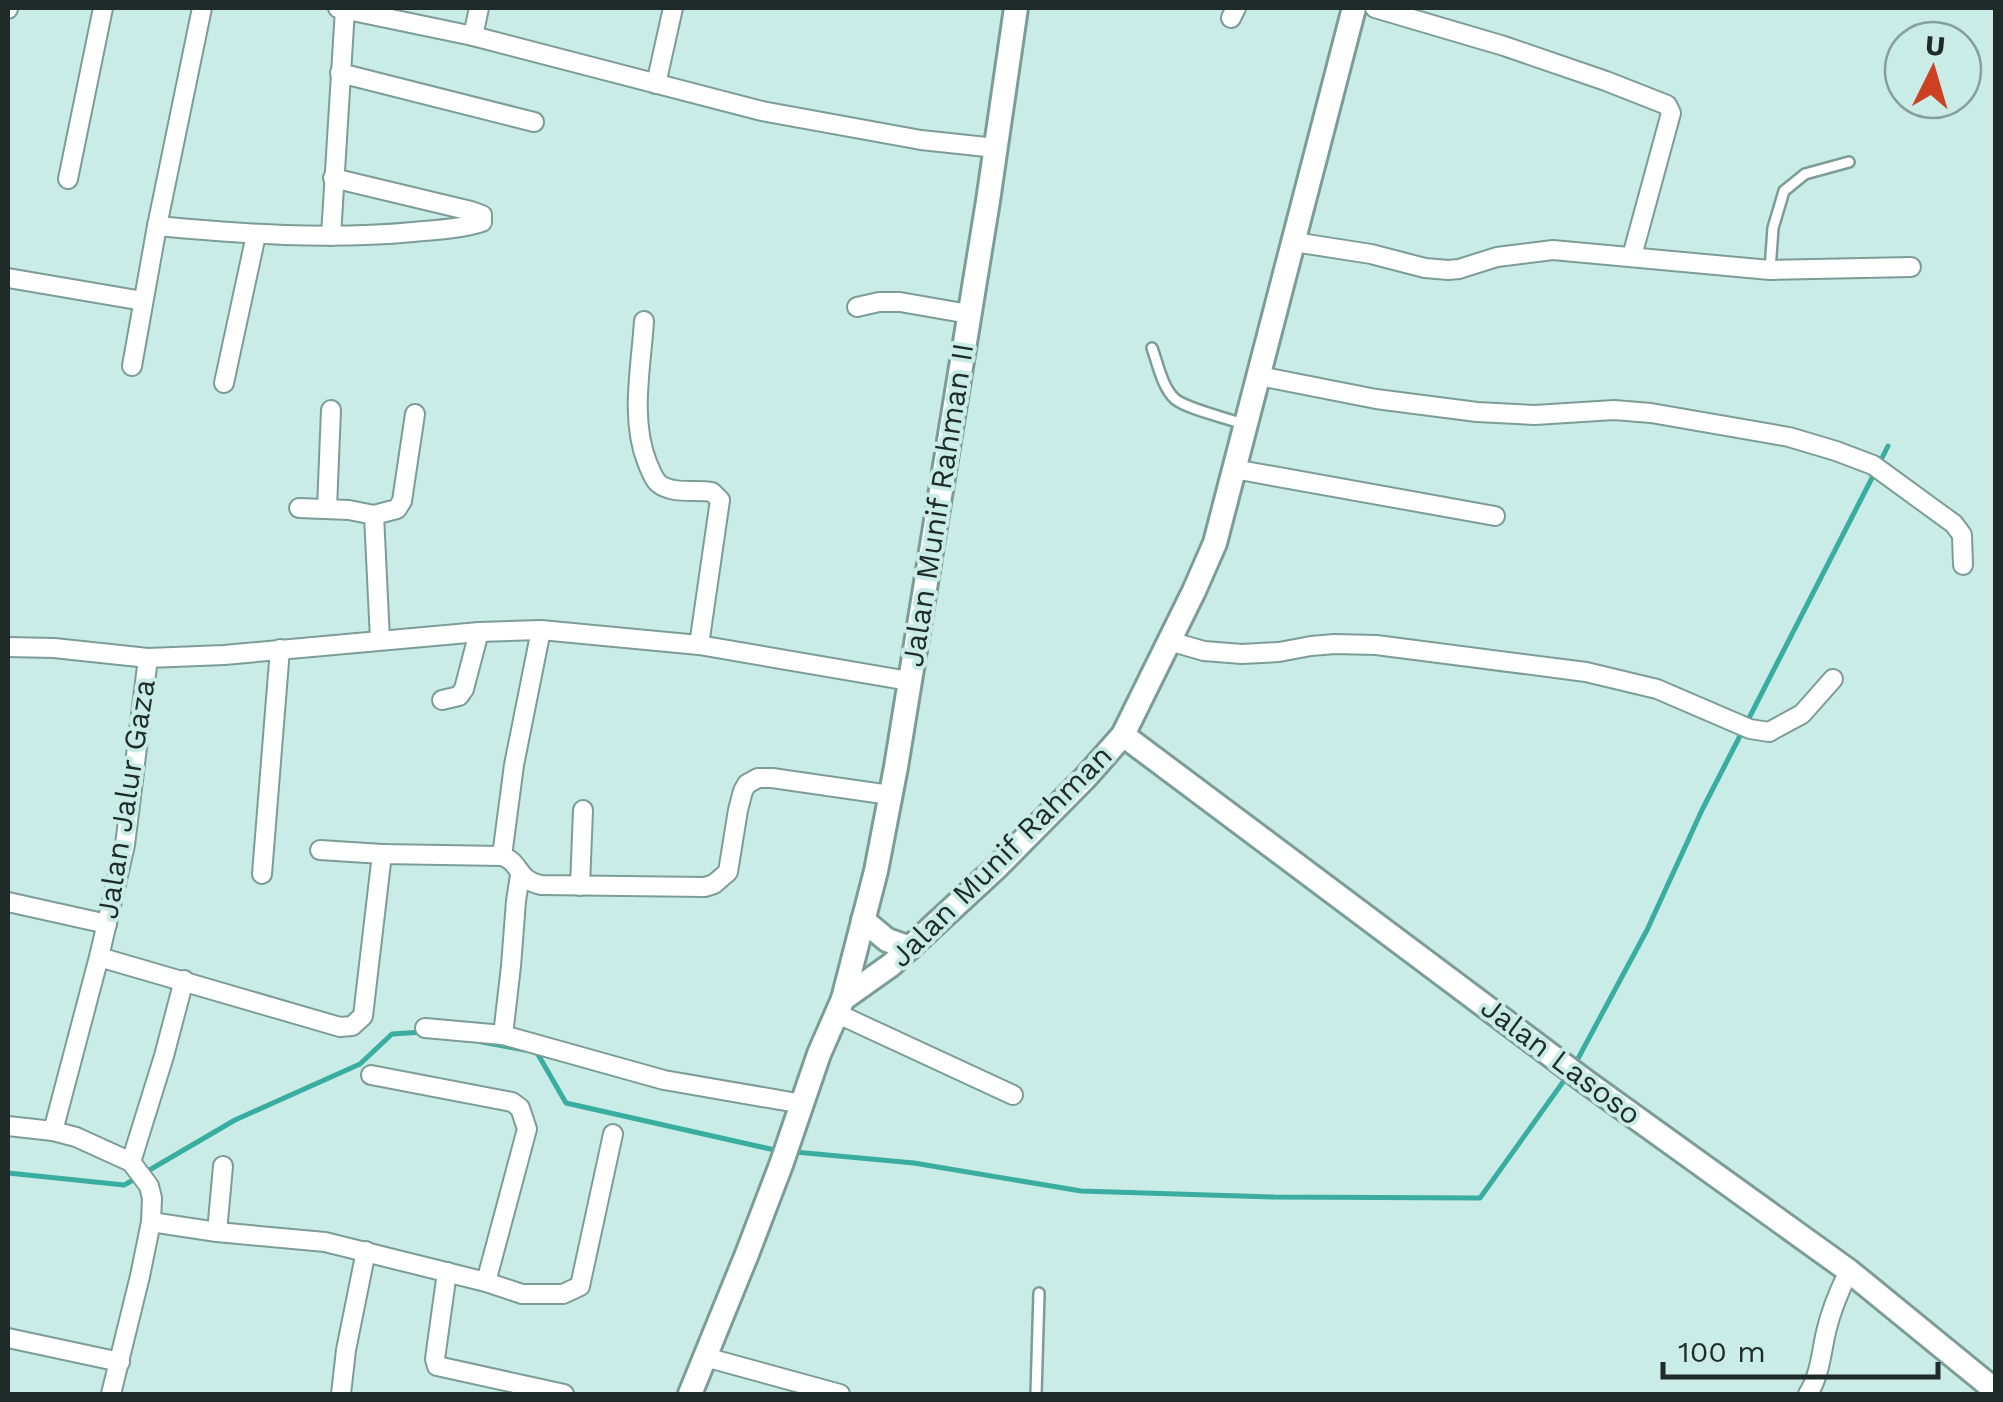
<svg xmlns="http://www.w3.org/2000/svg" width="2003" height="1402" viewBox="0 0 2003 1402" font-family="'Work Sans',sans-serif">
	<rect width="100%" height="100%" fill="#c9ece6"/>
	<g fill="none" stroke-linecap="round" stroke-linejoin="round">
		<!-- stream -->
		<g stroke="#39ad9f" stroke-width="5">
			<polyline points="1879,464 1888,446"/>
			<polyline points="1747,722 1874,474"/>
			<polyline points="482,1042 525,1050"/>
			<polyline points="536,1051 566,1103 779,1151"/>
			<polyline points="1574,1066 1647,930 1702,810 1742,732"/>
			<polyline points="795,1152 914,1163 1081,1191 1274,1197 1480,1198 1568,1075"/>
			<polyline points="146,1172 235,1120 360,1064 392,1034 423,1032"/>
			<polyline points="8,1173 124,1185 137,1178"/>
		</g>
		<!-- lane casing -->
		<g stroke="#7c9d97" stroke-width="14">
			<g id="lane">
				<polyline points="1770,270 1773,228 1784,191 1805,174 1849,162"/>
				<path d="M1152 348C1158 364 1162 387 1175 399 1187 409 1227 418 1243 424"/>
				<polyline points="1036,1394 1039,1293"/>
			</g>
		</g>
		<!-- street casing -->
		<g stroke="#7c9d97" stroke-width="22">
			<g id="street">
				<polyline points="338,8 473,36 762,111 921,140 996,148"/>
				<polyline points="1375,8 1504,46 1606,81 1667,105 1671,113 1632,256"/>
				<polyline points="8,9 8,8"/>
				<polyline points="1231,18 1236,8"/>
				<polyline points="473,36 479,8"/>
				<polyline points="340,73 534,122"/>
				<polyline points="656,84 673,8"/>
				<polyline points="68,179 103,8"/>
				<path d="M157 226C243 234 327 240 413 232 435 230 460 229 482 222V215L471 211 333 178"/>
				<polyline points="331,236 345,9"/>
				<polyline points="1294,242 1371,254 1425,268 1448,270 1459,269 1497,257 1553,250 1770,270 1911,267"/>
				<polyline points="8,278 143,301"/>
				<polyline points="857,307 879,302 900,302 969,314"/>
				<path d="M644 321C641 368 630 418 647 462 650 469 653 478 658 483 672 495 696 489 712 492L720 500 699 645"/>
				<polyline points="132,366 157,226 202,8"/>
				<polyline points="1259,376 1376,399 1477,412 1535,415 1614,410 1651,413 1789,437 1836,451 1873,465 1954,524 1962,535 1963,565"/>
				<polyline points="224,383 256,235"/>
				<polyline points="1234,469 1495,516"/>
				<polyline points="299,508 349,510 374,515 380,640"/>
				<polyline points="327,508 331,410"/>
				<polyline points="374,515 397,509 402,501 415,414"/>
				<polyline points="1169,641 1204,651 1242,654 1279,652 1311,646 1335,644 1376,645 1586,672 1657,689 1750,729 1769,732 1802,714 1833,679"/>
				<polyline points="8,647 54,648 148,658"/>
				<polyline points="442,700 459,696 464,689 479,632"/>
				<polyline points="320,850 382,854"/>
				<polyline points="502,856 514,765 541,630"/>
				<polyline points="262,874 280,649"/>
				<polyline points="580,886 583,810"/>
				<polyline points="8,902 107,924"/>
				<path d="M99 957 340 1027 352 1026 363 1016 382 854 502 856C522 863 515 879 541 885L705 887 714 884 728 872 738 810 743 791 747 784 758 778H772L890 795"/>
				<polyline points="836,1013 1013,1095"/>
				<polyline points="425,1028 503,1035 664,1080 803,1104"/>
				<polyline points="503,1035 511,966 516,901 520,875"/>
				<polyline points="371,1075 512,1102 520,1108 527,1129 486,1282"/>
				<polyline points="8,1126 53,1131"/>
				<polyline points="131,1162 164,1056 184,980"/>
				<polyline points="151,1222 217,1232 325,1242 486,1282 522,1294 563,1294 580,1286 613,1134"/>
				<polyline points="217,1232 223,1166"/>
				<polyline points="447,1272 435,1359 437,1366 564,1394"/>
				<polyline points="8,1338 120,1362"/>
				<polyline points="705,1357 840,1394"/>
				<polyline points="111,1394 140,1276 151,1222 152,1198 149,1186 131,1162 76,1137 53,1131 99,957 125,845 148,658 224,655 479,632 541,630 699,645 909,681"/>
				<polyline points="341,1394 346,1350 366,1251"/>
				<path d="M1808 1394C1820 1375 1821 1354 1826 1332 1831 1310 1839 1291 1849 1271"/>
			</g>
		</g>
		<!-- secondary casing -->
		<g stroke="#7c9d97" stroke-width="28">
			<g id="secondary">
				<polyline points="1123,735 1585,1081 1849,1271 1996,1391"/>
				<polyline points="863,920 887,940 910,948"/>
				<polyline points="843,999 876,871 896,767 988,201 1016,8"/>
				<polyline points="690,1394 747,1254 781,1165 819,1054 843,999 891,965 996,868 1086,777 1123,735 1194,591 1215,543 1354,8"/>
			</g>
		</g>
		<!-- lane -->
		<use href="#lane" stroke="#fff" stroke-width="9"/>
		<!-- street -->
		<use href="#street" stroke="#fff" stroke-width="18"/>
		<!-- secondary -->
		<use href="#secondary" stroke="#fff" stroke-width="22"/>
	</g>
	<g text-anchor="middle" stroke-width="8" stroke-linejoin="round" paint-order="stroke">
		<!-- street labels -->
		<g font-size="30" fill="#1e2b29" stroke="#c9ece6">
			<text transform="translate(938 505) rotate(-81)" y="10">Jalan Munif Rahman II</text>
			<text transform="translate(126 799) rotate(-81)" y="10">Jalan Jalur Gaza</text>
			<text transform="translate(1001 856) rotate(-45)" y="10">Jalan Munif Rahman</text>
			<text transform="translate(1561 1061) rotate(37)" y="10">Jalan Lasoso</text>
		</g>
	</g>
	<!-- border -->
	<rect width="2003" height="1402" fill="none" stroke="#1e2b29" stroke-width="20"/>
	<!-- north arrow -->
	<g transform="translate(1933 70) rotate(5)"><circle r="48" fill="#c9ece6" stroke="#859f9a" stroke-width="2.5"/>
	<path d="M0-8L18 38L0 25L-18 38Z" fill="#cb4122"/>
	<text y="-15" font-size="28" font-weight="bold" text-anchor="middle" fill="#1e2b29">U</text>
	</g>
	<!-- scale -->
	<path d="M1663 1362v15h275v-15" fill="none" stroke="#1e2b29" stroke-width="5"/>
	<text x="1678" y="1362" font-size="30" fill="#1e2b29" stroke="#c9ece6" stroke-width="8" paint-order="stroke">100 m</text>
</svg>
